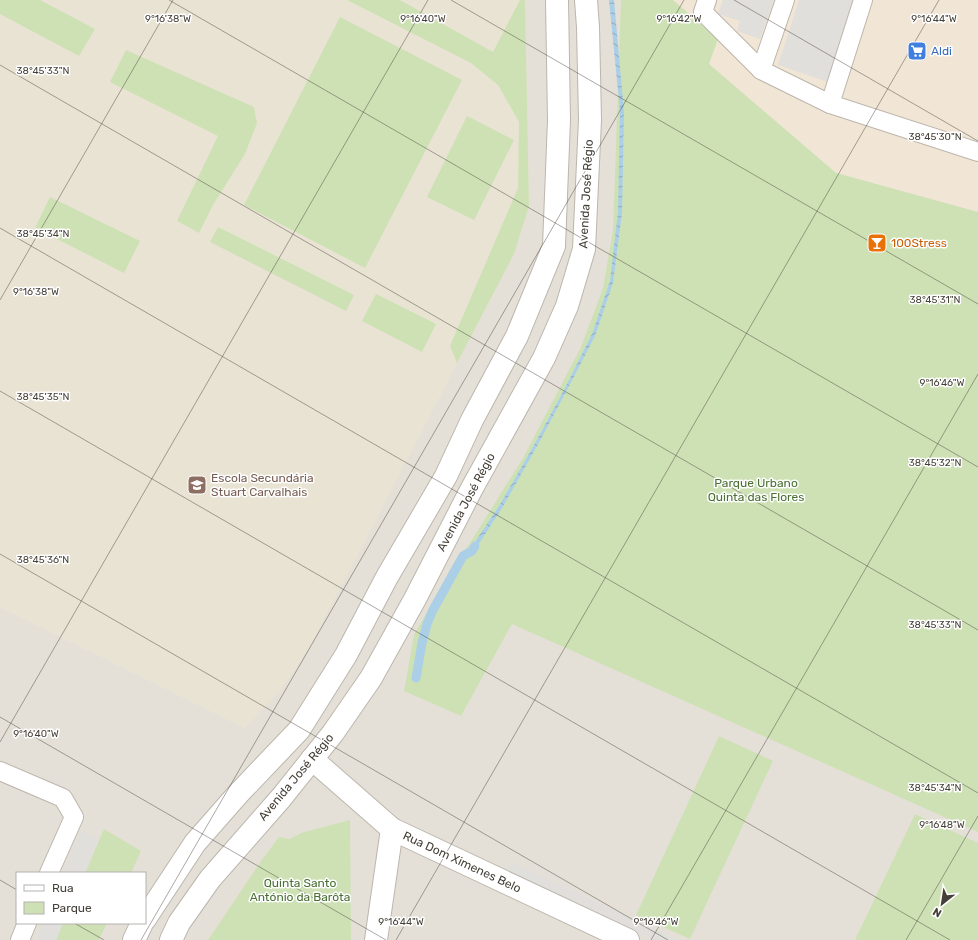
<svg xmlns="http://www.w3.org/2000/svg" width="978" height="940" viewBox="0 0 978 940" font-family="Rubik,sans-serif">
	<defs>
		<pattern id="water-waves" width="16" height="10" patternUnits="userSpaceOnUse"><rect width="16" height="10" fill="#abcfe7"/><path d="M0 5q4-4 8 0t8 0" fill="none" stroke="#8da9bc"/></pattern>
	</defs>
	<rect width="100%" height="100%" fill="#f2efe8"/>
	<!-- residential -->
	<path fill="#e5e0d7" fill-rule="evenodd" d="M0 0H978V940H0ZM17 873H145V923H17Z"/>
	<!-- commercial -->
	<polygon fill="#f1e5d5" points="634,0 978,0 978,212 836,173"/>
	<!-- education -->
	<polygon fill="#e9e3d3" points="0,0 525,0 529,206 514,254 308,650 279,692 244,728 0,607"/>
	<!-- green -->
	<g fill="#cee1b5">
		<polygon points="0,0 40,0 95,29 79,56 0,14"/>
		<polygon points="347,0 400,0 493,52 520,0 525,0 529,206 514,254 457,363 450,346 518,188 519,122 498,85 471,63"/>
		<polygon points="621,0 673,0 718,39 709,64 836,173 978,212 978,832 512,624 461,716 404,691 414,635 456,559 468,546 523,458 581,347 603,288 613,230"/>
		<polygon points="340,17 462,80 365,268 244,205"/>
		<polygon points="126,50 254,107 257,123 245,154 213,205 199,233 177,221 218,136 110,82"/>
		<polygon points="467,116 514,140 474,220 427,197"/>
		<polygon points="50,197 140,241 124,273 35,228"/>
		<polygon points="218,227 354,295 346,311 210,242"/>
		<polygon points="376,294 436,324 422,352 362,321"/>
		<polygon points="719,736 773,761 690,939 636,915"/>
		<polygon points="915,814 978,843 978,940 855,940"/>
		<polygon points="350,820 351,940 208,940 261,861 279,837 290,839 301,833"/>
		<polygon points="104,829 141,851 131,873 85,873"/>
		<polygon points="63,923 107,923 99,940 56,940"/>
	</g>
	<!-- parking -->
	<g fill="#e1dfdc">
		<polygon points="723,0 774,0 760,39 737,31 740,21 718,14"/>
		<polygon points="799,0 855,0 828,82 778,65"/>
		<polygon points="81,830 99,840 85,873 63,873"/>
		<polygon points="512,862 678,940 654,940 506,872"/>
		<polygon points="43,923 63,923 56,940 36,940"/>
	</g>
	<!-- water -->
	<polygon fill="url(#water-waves)" points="609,0 614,0 624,112 622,213 613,283 595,336 567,390 536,448 502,508 473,553 470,555 466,553 471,548 499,506 533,447 565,388 592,334 610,281 618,212 620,111"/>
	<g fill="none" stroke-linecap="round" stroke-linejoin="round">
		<!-- stream -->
		<polyline stroke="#abcfe7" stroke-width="9" points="416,678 422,643 427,624 433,610 463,556 472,551 475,546"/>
		<!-- service casing -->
		<g stroke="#bcb6ac" stroke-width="20">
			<g id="service">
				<polyline points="707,0 703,12 761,70 830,104"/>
				<polyline points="863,0 830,104 978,152"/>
				<polyline points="761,70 785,0"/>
				<polyline points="0,771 63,798 74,817 49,873"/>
				<polyline points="20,940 27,923"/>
			</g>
		</g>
		<!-- minor casing -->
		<g stroke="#bcb6ac" stroke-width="24">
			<g id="minor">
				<polyline points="312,759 392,829 628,940"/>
				<polyline points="376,940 392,829"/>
			</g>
		</g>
		<!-- tertiary casing -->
		<g stroke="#bcb6ac" stroke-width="24">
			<g id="tertiary">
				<polyline points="145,919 195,843 238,794 299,730 346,655 387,577 446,476 472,420 517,336 554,246 559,120 557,0"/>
				<polyline points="134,940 142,923"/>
				<polyline points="171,940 179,923 210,879 281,798 333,733 371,678 415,599 471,490 544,358 567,306 584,249 590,120 588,27 586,0"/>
			</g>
		</g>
		<!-- service -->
		<use href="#service" stroke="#fff" stroke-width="18"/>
		<!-- minor -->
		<use href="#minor" stroke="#fff" stroke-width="22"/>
		<!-- tertiary -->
		<use href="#tertiary" stroke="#fff" stroke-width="22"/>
	</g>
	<!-- ticks -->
	<path fill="none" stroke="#443f37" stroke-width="1" stroke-opacity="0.45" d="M169 0 978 467M451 0 978 304M734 0 978 141M0 65 978 630M0 228 978 793M0 300 173 0M0 391 950 940M0 554 668 940M0 717 386 940M0 742 428 0M0 880 17 890M74 923 104 940M141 940 684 0M396 940 939 0M651 940 978 374M906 940 978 816"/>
	<!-- icons -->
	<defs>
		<g id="supermarket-square" transform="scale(1)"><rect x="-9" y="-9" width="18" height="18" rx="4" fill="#3f7fe0" stroke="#fff"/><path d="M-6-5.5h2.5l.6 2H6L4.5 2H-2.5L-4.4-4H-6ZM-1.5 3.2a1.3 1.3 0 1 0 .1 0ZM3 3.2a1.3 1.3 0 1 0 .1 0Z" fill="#fff"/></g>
		<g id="bar-square" transform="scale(1)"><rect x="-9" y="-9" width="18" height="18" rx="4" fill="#e8710a" stroke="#fff"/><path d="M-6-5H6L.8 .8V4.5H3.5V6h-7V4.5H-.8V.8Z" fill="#fff"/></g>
		<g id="school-square" transform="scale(1)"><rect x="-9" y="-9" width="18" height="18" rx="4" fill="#8d6e63" stroke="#fff"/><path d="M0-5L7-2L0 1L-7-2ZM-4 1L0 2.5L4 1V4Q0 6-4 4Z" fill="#fff"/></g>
	</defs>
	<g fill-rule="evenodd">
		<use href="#supermarket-square" x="917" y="51"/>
		<use href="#bar-square" x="877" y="243"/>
		<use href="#school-square" x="197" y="485"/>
	</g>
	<g text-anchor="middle" stroke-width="3" stroke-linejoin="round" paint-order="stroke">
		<!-- shop labels -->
		<g font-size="12" fill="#366cbe" stroke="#fff" text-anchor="start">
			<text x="931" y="55">Aldi</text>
		</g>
		<!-- street labels -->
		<g font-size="12" fill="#443f37" stroke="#fff">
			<text transform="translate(586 194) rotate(-87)" y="4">Avenida José Régio</text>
			<text transform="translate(466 502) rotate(-62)" y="4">Avenida José Régio</text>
			<text transform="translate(296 777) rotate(-50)" y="4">Avenida José Régio</text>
			<text transform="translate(462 862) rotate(25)" y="4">Rua Dom Ximenes Belo</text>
		</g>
		<!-- food labels -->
		<g font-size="12" fill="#c56008" stroke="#fff" text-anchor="start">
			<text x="891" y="247">100Stress</text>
		</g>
		<!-- education labels -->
		<g font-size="12" fill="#785e54" stroke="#fff" text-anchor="start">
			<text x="211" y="482">Escola Secundária<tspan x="211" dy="14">Stuart Carvalhais</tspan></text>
		</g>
		<!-- park labels -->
		<g font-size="12" fill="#496f32" stroke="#fff">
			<text x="756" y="487">Parque Urbano<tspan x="756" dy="14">Quinta das Flores</tspan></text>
			<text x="300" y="887">Quinta Santo<tspan x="300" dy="14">António da Barôta</tspan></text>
		</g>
	</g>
	<g font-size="10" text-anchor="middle" fill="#443f37" stroke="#fff" stroke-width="3" stroke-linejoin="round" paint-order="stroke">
		<text x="168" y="22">9°16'38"W</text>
		<text x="423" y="22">9°16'40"W</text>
		<text x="679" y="22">9°16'42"W</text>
		<text x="934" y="22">9°16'44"W</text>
		<text x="43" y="74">38°45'33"N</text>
		<text x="935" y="140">38°45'30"N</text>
		<text x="43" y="237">38°45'34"N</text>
		<text x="36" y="295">9°16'38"W</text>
		<text x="935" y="303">38°45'31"N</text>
		<text x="942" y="386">9°16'46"W</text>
		<text x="43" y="400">38°45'35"N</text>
		<text x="935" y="466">38°45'32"N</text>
		<text x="43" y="563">38°45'36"N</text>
		<text x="935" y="628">38°45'33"N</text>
		<text x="36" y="737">9°16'40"W</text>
		<text x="935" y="791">38°45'34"N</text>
		<text x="942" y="828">9°16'48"W</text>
		<text x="401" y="925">9°16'44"W</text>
		<text x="656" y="925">9°16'46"W</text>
	</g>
	<!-- legend -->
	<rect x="16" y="872" width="130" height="52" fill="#ffffff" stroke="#b4b2af"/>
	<rect x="24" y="885" width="20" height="6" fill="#ffffff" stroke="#b4b2af"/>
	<text x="52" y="892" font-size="12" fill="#443f37">Rua</text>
	<rect x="24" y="902" width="20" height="12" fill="#cee1b5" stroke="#b4b2af"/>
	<text x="52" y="912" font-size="12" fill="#443f37">Parque</text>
	<!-- north arrow -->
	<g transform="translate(942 904) rotate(210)" stroke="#ffffff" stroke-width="3" paint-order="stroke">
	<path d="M0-3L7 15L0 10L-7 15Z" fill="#443f37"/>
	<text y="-6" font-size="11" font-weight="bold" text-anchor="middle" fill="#443f37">N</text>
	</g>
</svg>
